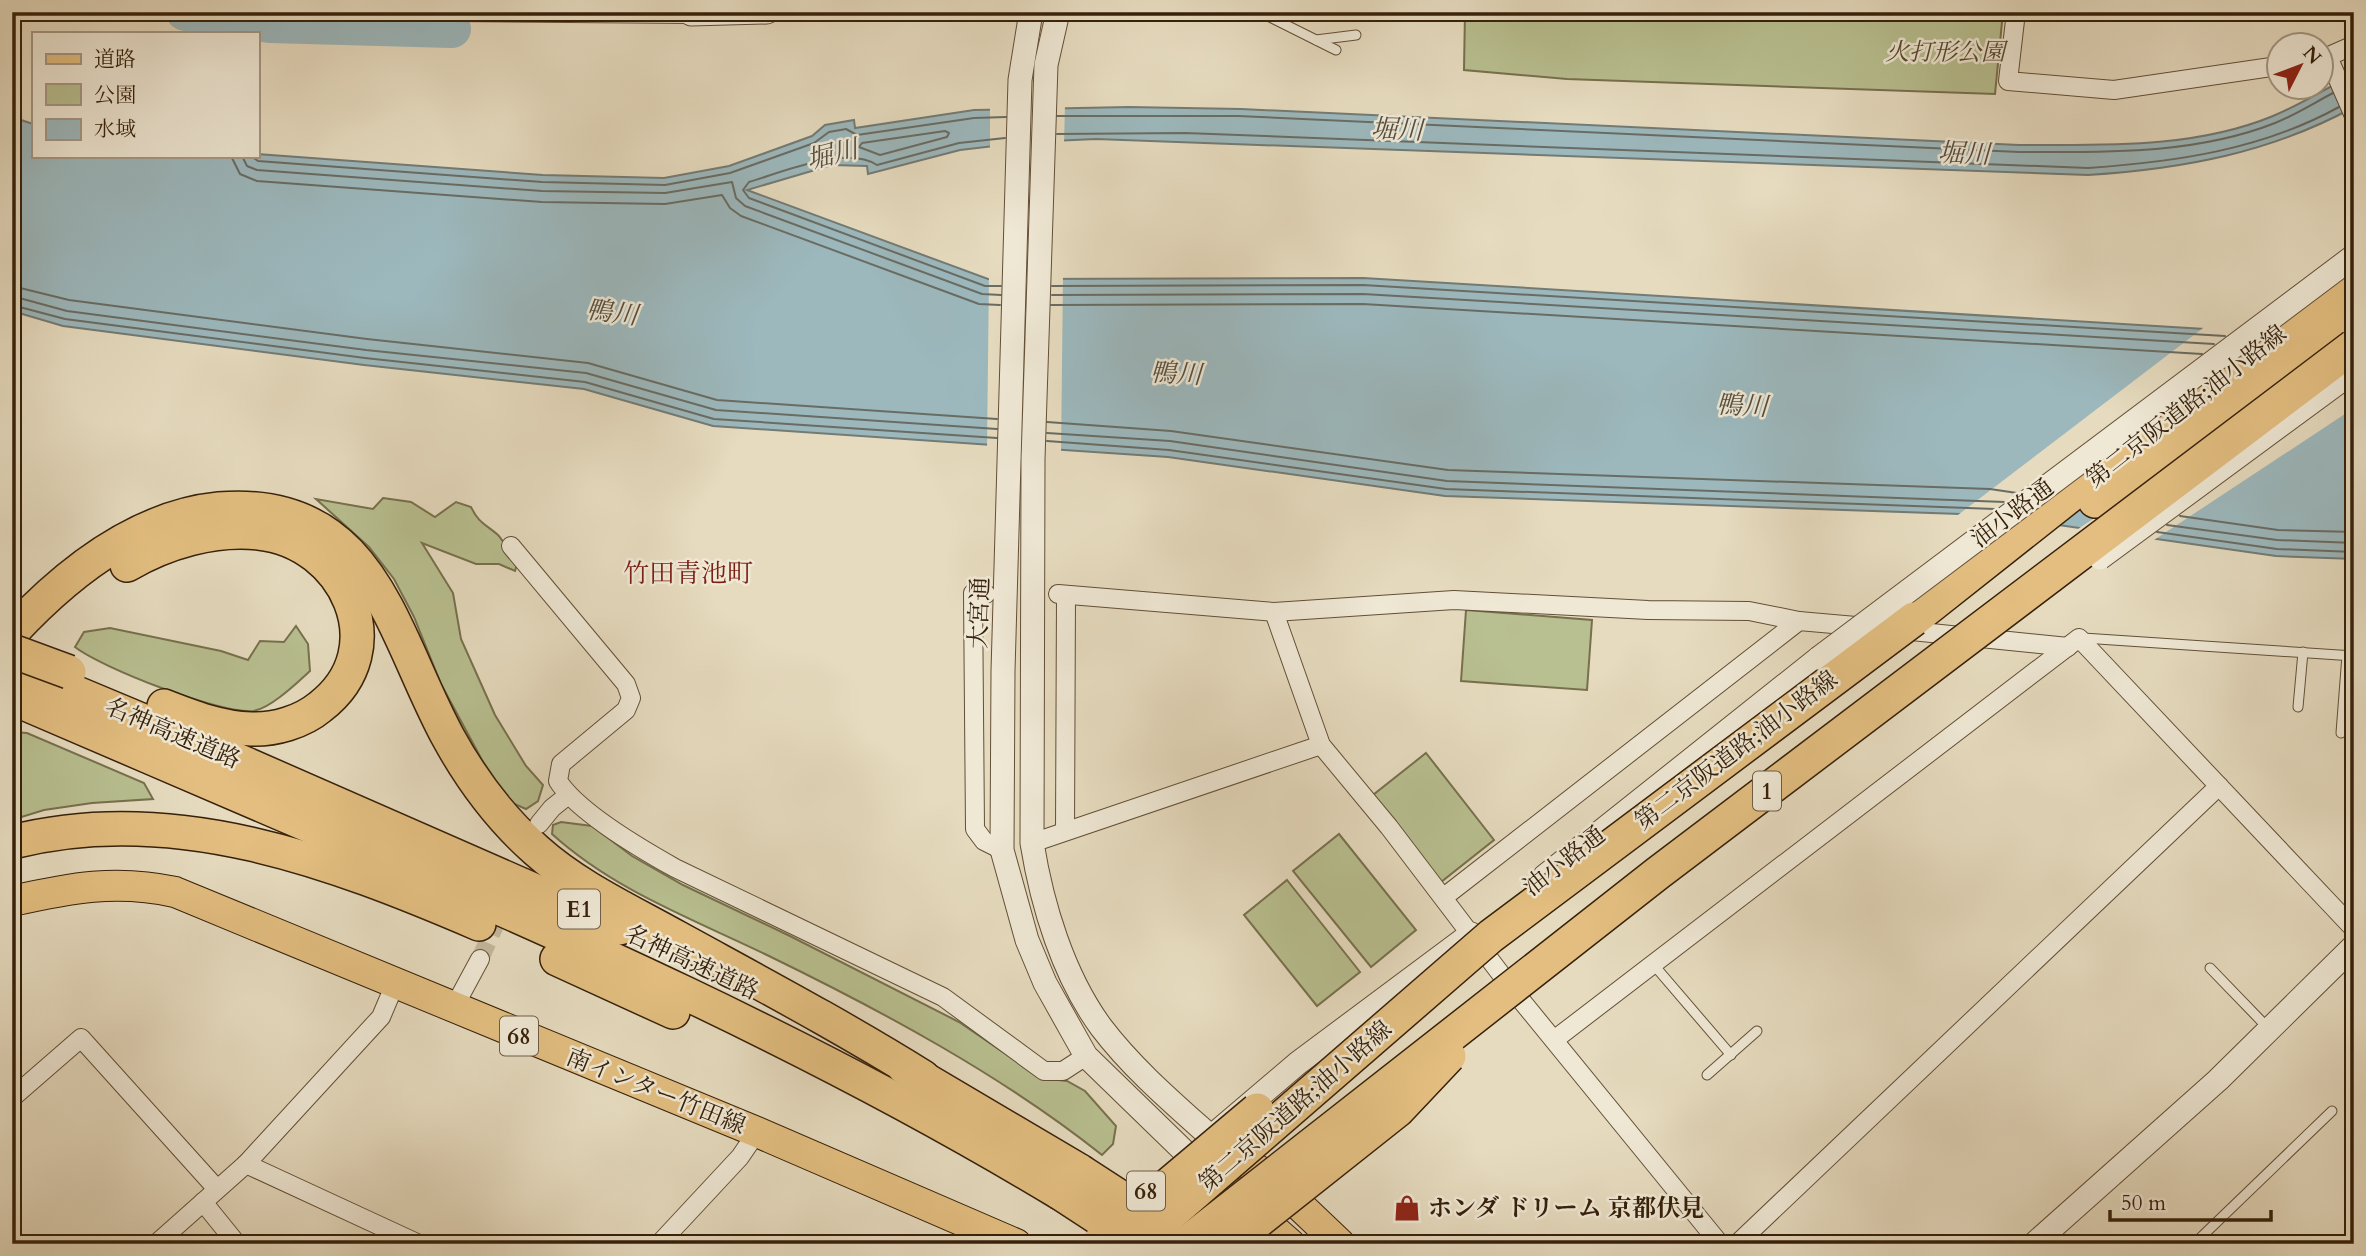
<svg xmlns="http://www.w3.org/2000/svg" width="2366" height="1256" viewBox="0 0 2366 1256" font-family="Cardo,'Noto Serif JP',serif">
	<rect width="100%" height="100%" fill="#e6dbbf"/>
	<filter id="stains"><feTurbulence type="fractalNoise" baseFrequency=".00286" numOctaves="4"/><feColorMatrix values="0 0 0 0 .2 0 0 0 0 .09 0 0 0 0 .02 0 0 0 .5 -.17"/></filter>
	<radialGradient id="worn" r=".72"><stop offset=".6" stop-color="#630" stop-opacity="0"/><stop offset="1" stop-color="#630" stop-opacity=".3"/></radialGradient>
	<!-- green -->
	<g fill="#b8bf90" stroke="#77704d" stroke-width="2">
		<polygon points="1465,12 2003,12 1995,94 1567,79 1464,70"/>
		<path d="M383 498 411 502 435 517 456 502 471 507C479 524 486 524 498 535 505 542 509 555 517 564L515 571 499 564H476L422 543 453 593 461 639 495 715 526 766 543 785 538 801 526 809 510 802 482 760 441 684 414 617 394 579 369 547 316 499 373 509Z"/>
		<polygon points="1466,610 1592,620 1587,690 1461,681"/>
		<path d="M296 626 308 644 310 671C298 682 270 709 253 711 220 714 102 668 75 647L84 632 110 628 221 651 248 660 260 641 284 642Z"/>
		<polygon points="12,732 27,733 144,783 153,799 92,803 44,810 12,820"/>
		<polygon points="1426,753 1494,840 1441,882 1373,795"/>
		<path d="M561 822 592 826 632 856 683 885 790 936 959 1022 1041 1078 1067 1081 1085 1091 1116 1126 1113 1144 1102 1155C1003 1076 882 1011 769 956 693 919 615 891 552 834L553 825Z"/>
		<polygon points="1339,834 1416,930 1371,967 1293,871"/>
		<polygon points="1287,880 1360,972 1317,1006 1244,915"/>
	</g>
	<!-- water -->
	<path fill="#9cb8bd" stroke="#737b75" stroke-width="2" d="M2354 74V107C2270 153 2182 169 2088 175L1096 139 1029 142 960 150 868 174 867 166 832 165 747 190 988 279 1363 278 2354 338V559L2276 556 1989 515 1445 496 1168 457 713 426 584 389 364 365 63 326 12 311V117L33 124V156L257 154 543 175 664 178 729 166 812 136 825 125 854 120 855 128 974 110 1129 107 1241 109 2019 145C2103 145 2193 149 2273 116 2300 105 2327 88 2354 74Z"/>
	<!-- pier -->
	<g fill="#e6dbbf">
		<polygon points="1065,105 1064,144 990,150 990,107"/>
		<polygon points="1063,275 1061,453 987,448 989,276"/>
		<polygon points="2207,325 2279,329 1989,519 1954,518"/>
		<polygon points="2354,344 2354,408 2151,542 2075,531"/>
	</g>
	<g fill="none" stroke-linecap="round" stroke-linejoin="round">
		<!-- shore -->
		<g stroke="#696c64" stroke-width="2">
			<path d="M1057 116H1238L2019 152C2104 152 2194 155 2275 123 2295 115 2314 103 2333 93"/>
			<polygon points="945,131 949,133 947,137 880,155 859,147 862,143"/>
			<path d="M1057 134 1185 133 2088 168C2175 162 2261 150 2339 107"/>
			<polyline points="231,156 240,174 257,181 542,202 665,204 722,195 730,208 741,216 979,304 1000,305"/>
			<polyline points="242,156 247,166 257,170 542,191 665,193 732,182 736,198 745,206 982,294 1001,295"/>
			<polyline points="251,156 258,161 542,182 665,185 730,173 814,143 829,132 846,129 857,135 974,118 1006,117"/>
			<polyline points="12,286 69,300 367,339 588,363 717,400 997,419"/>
			<path d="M1001 286H985L749 198 743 190 749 182C783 172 846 145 877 165L959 143 1005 138"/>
			<polyline points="1052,286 1363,285 2225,336"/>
			<polyline points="1052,295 1363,294 2214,344"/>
			<polyline points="12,296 67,311 366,350 586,373 716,410 997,429"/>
			<polyline points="12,305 65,319 365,358 585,382 714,419 997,438"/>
			<polyline points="1051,305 1363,304 2202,354"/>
			<polyline points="1047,422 1171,431 1448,470 1990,489 2017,493"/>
			<polyline points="1047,433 1170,441 1447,481 2005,502"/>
			<polyline points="1047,441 1169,450 1446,489 1995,509"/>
			<polyline points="2180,516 2278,530 2354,532"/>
			<polyline points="2167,525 2277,540 2354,543"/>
			<polyline points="2157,532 2277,549 2354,552"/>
		</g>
		<!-- river -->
		<polyline stroke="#9cb8bd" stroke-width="38" points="185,12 270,24 452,29"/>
		<!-- minor-tunnel -->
		<polyline stroke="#c3b69b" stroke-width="18" stroke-dasharray="18 9" stroke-linecap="butt" points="480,959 500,914"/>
		<!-- service casing -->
		<g stroke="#624f37" stroke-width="11">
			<g id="service">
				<polyline points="1260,12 1336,50"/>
				<polyline points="1316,40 1356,35"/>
				<polyline points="2083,638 2354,656"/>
				<polyline points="2298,707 2303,652"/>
				<polyline points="2341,733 2347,655"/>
				<polyline points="1653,964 1731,1055"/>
				<polyline points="2210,968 2268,1028"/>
				<polyline points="1707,1075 1757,1031"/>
				<polyline points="2194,1244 2332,1111"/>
			</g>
		</g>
		<!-- minor casing -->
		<g stroke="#624f37" stroke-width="20">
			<g id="minor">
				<polyline points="452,12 691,14"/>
				<polyline points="2016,12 2008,81 2114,90 2278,66"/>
				<polyline points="2329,59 2354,116"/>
				<polyline points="2320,60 2354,45"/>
				<path d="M511 546 626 684 631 698 626 710 561 764 558 781C578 812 641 849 675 868L943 997 1044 1071H1063L1086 1056"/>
				<polyline points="986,594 973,593 975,829 984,841 1002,850"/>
				<polyline points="1058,594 1274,612 1454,600 1648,610 1749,611 1799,621"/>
				<polyline points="1274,612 1321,745 1389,827 1516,994 1720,1244"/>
				<polyline points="1902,630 2068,647"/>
				<polyline points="539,824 552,808 567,796"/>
				<polyline points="1065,831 1066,596"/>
				<polyline points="1032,843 1321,745"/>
				<polyline points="1444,897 1799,621 1867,627"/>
				<polyline points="453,1009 480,959"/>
				<polyline points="1554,1040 2079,638 2354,929"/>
				<polyline points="12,1098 81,1038 217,1189"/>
				<polyline points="246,1164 419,1244"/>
				<polyline points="203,1202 237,1244"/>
				<polyline points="156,1244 246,1164 381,1017 395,984"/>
				<polyline points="659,1244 740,1157 757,1132"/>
				<polyline points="1737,1244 2219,786"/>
			</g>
		</g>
		<!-- tertiary casing -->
		<g stroke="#624f37" stroke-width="25">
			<g id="tertiary">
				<polyline points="1031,12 1020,80 1003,671 1002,850 1027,940 1045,983 1086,1056 1189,1156"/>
				<path d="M1058 12 1046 65 1033 459 1032 843C1042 905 1063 975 1101 1027 1132 1068 1173 1103 1211 1137L1298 1063 1471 934"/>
				<polyline points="691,14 767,12"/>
				<polyline points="1545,876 1819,658"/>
				<polyline points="2034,1244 2218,1080 2354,946"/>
			</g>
		</g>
		<!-- primary casing -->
		<g stroke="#36200a" stroke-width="32">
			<g id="primary">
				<path d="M12 901C70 888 116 879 175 892L757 1132 1016 1244"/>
				<polyline points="1220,1143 1277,1184 1340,1244"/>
				<polyline points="1195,1161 1290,1244"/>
			</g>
		</g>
		<!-- motorway casing -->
		<g stroke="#36200a" stroke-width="36">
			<g id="motorway">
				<polyline points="2095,501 2185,440 2354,312"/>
				<path d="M127 565C166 542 215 528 259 533 345 542 396 649 320 707 302 722 274 730 251 729 220 728 192 717 164 706"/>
				<polyline points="1914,619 2187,403 2354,278"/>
				<path d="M12 632C66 574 137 517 219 509 372 496 391 632 448 737 471 779 500 818 536 850 577 887 630 911 678 938 760 983 843 1027 923 1077"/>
				<polyline points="24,671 237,760 620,928"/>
				<path d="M12 698C107 738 201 780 296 820 557 931 817 1046 1060 1193"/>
				<path d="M12 842C173 801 332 861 479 924"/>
				<polyline points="557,959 673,1012"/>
				<polyline points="904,1067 1080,1171"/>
			</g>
		</g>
		<!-- service -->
		<use href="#service" stroke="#efe8d5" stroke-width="9"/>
		<!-- minor -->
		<use href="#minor" stroke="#efe8d5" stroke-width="18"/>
		<!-- tertiary -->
		<use href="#tertiary" stroke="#efe8d5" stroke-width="23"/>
		<!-- primary -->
		<use href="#primary" stroke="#e3be80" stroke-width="30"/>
		<!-- motorway -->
		<use href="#motorway" stroke="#e3be80" stroke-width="33"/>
		<!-- tertiary-bridge casing -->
		<g stroke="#624f37" stroke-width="25" stroke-linecap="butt">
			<g id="tertiary-bridge">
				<polyline points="2100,558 2354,371"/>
				<polyline points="1819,658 2354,256"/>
			</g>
		</g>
		<!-- motorway-bridge casing -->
		<g stroke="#36200a" stroke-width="36" stroke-linecap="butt">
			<g id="motorway-bridge">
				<polyline points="12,651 69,672"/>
				<polyline points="1080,1171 1154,1219"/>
				<polyline points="1060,1193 1132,1240"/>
				<polyline points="1098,1244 1257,1110"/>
				<polyline points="1136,1244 1491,936 1914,619"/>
				<polyline points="1185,1244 1658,873 2354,346"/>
				<polyline points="1229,1244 1398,1110 1449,1056"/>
			</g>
		</g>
		<!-- tertiary-bridge -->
		<use href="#tertiary-bridge" stroke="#efe8d5" stroke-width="23"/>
		<!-- motorway-bridge -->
		<use href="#motorway-bridge" stroke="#e3be80" stroke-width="33"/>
	</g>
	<!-- icons -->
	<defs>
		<g id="shop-bare" transform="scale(2.1)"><path d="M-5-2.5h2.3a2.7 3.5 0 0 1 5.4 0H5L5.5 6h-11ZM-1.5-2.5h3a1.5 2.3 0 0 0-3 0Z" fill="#8f2418" stroke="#efe8d5" stroke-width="2.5" paint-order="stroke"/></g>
	</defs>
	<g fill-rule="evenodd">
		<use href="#shop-bare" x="1407" y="1208"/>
	</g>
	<g text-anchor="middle" stroke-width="5" stroke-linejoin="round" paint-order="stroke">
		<!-- shield labels -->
		<g fill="#efe8d5" stroke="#6e5c47" stroke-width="2">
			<rect x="1753" y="771.5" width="28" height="39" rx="5"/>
			<rect x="558" y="889.5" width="42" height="39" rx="5"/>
			<rect x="500" y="1016.5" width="38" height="39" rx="5"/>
			<rect x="1127" y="1171.5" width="38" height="39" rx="5"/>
		</g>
		<g font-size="23" font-weight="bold" fill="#36200a">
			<text x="1767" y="799">1</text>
			<text x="579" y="917">E1</text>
			<text x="519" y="1044">68</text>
			<text x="1146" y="1199">68</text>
		</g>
		<!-- park labels -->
		<g font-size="24" font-style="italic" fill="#56482c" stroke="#efe8d5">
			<text x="1945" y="60">火打形公園</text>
		</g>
		<!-- street labels -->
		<g font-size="24" fill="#36200a" stroke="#efe8d5">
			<text transform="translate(2186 406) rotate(-38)" y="8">第二京阪道路;油小路線</text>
			<text transform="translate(2012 513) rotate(-37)" y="8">油小路通</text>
			<text transform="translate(979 613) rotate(-88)" y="8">大宮通</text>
			<text transform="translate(173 733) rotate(23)" y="8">名神高速道路</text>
			<text transform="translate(1736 750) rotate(-37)" y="8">第二京阪道路;油小路線</text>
			<text transform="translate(1564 861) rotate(-38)" y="8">油小路通</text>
			<text transform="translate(692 962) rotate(25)" y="8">名神高速道路</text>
			<text transform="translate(656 1091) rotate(22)" y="8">南インター竹田線</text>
			<text transform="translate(1295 1106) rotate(-41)" y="8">第二京阪道路;油小路線</text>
		</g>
		<!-- poi labels -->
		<g font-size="24" font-weight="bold" fill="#36200a" stroke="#efe8d5" text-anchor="start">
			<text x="1428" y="1216">ホンダ ドリーム 京都伏見</text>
		</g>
		<!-- water labels -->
		<g font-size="26" font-style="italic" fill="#554e40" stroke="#efe8d5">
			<text transform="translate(1397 129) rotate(2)" y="9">堀川</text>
			<text transform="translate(1964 153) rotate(2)" y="9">堀川</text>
			<text transform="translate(832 154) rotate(-14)" y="9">堀川</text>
			<text transform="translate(612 312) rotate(7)" y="9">鴨川</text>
			<text transform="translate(1176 373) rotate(3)" y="9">鴨川</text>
			<text transform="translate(1742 405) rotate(3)" y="9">鴨川</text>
		</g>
		<!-- neighbourhood labels -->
		<g font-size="26" fill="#7a1f14" stroke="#efe8d5">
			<text x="688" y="582">竹田青池町</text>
		</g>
	</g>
	<!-- margin -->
	<rect width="2366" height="1256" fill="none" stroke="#e6dbbf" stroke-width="42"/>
	<rect x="14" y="14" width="2338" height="1228" fill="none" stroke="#36200a" stroke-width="3.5"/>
	<rect x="21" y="21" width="2324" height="1214" fill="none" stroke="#36200a" stroke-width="2"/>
	<!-- legend -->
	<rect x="32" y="32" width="228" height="126" fill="#efe8d5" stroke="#a59884" stroke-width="2"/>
	<rect x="46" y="54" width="35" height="10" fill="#e3be80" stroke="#a59884" stroke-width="2"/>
	<text x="94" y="66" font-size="21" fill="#36200a">道路</text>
	<rect x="46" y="84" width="35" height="21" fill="#b8bf90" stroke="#a59884" stroke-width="2"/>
	<text x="94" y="102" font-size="21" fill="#36200a">公園</text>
	<rect x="46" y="119" width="35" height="21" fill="#9cb8bd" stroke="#a59884" stroke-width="2"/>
	<text x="94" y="136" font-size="21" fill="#36200a">水域</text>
	<!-- north arrow -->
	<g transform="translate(2300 66) rotate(48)"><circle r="33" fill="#efe8d5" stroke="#a59884" stroke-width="2"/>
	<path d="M0-5L12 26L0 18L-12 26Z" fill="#8f2418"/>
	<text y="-10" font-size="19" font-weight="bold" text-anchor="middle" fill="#36200a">N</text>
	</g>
	<!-- scale -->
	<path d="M2110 1210v10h161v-10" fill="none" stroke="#36200a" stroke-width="3.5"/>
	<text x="2121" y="1210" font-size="21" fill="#36200a" stroke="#efe8d5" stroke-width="5" paint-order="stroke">50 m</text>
	<rect width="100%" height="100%" filter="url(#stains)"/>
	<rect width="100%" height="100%" fill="url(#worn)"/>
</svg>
